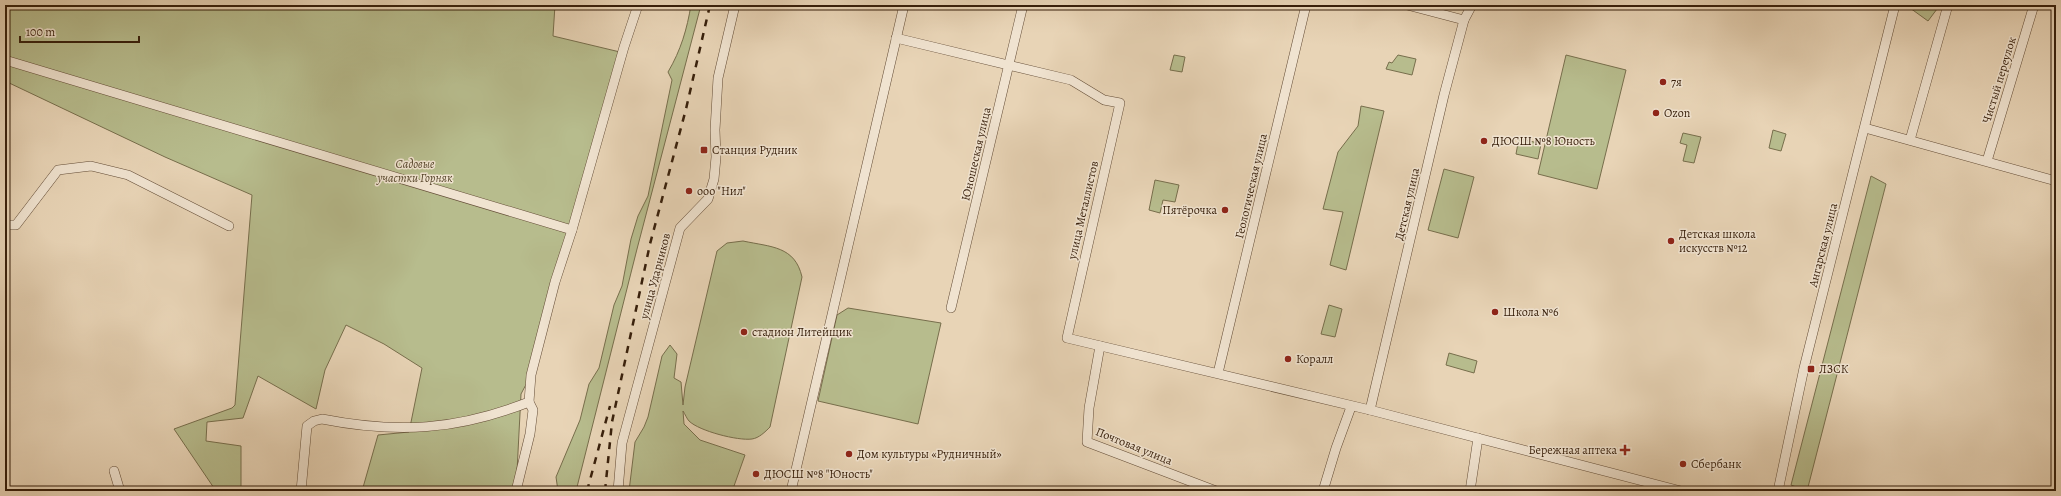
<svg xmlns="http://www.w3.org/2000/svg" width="2061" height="496" viewBox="0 0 2061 496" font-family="Alegreya,serif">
	<rect width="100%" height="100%" fill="#e8d4b6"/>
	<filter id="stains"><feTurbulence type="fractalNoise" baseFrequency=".005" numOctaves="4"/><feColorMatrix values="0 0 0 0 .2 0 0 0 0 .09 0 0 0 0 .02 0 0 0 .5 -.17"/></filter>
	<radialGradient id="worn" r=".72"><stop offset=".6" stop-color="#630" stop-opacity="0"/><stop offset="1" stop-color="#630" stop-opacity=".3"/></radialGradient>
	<!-- green -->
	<g fill="#b7bc8d" stroke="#776e4c">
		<polygon points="5,5 555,5 553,36 620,52 531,375 521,394 516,491 362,491 378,435 409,432 422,368 384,344 346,325 325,370 316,409 258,376 243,418 207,422 206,441 241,446 241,491 216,491 174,429 232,408 235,405 252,195 165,157 5,81"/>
		<path d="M691 5H701L637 249 576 491H558L556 477 580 420 589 384 599 368 614 305 622 286 631 239 638 216 648 196 672 80 668 72C681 50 687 29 691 5Z"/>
		<polygon points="1911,5 1940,5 1928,21 1910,8"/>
		<polygon points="1174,55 1185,57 1182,72 1170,70"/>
		<polygon points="1398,55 1416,59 1412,75 1386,69 1389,62 1392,63"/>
		<polygon points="1566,55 1626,70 1597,189 1538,174"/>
		<polygon points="1361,106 1384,111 1346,270 1330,265 1343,212 1323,209 1338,152 1358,126"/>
		<polygon points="1773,130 1786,134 1781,151 1769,148"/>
		<polygon points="1683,133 1701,137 1694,163 1683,161 1687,145 1680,143"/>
		<polygon points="1519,138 1541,144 1538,159 1516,154"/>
		<polygon points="1444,169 1474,177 1458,238 1428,230"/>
		<polygon points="1871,176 1886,184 1807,491 1791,485"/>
		<polygon points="1155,180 1179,185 1175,202 1163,200 1160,213 1149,210"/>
		<path d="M743 241C771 247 795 246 802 277L770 427C765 432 759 438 752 439 738 441 699 431 689 421 687 419 685 414 683 411L684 424 700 440 745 455 734 486 736 491H629L635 442 644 427 648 417 662 356 670 345 677 354 674 378 681 382 683 405 685 387 717 251 727 243Z"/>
		<polygon points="1329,305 1342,309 1335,337 1321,334"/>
		<polygon points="848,308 941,323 918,424 818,401 837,315"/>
		<polygon points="1449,353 1477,361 1474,373 1446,365"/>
	</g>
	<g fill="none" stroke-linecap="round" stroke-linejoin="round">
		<!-- street casing -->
		<g stroke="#634c36" stroke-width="10">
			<g id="street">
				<polyline points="1407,5 1464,20"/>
				<polyline points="896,38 1071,80 1104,100 1120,103 1067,338 1370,410 1681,491"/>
				<polyline points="5,60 572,230 555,282 531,375 529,402"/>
				<polyline points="1865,128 2056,181"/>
				<polyline points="1910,140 1948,5"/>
				<polyline points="1987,161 2034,5"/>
				<polyline points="5,225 16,225 58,170 91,166 128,175 229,226"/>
				<polyline points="572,230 624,47 638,5"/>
				<polyline points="951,308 1023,5"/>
				<polyline points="1100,346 1089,408 1087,442 1216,491"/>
				<polyline points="1218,373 1306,5"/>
				<polyline points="1370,410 1444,95 1464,20 1472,5"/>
				<polyline points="114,471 120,491"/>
				<path d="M301 491 307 426 314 421 322 419C398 434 457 430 529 402L533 410 530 434 516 491"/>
				<polyline points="618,491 622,443 680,228 708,199 714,179 716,157 715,130 718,78 735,5"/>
				<polyline points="791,491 904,5"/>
				<polyline points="1323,491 1336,448 1351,407"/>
				<polyline points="1470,491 1478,438"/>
				<polyline points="1778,491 1804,368 1895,5"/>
			</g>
		</g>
		<!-- street -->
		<use href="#street" stroke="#f0e3d0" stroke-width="9"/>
		<!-- rail -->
		<g stroke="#371f0b" stroke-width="2.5" stroke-dasharray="7 7" stroke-linecap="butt">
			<polyline points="587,491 610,406"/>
			<polyline points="605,491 612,422 650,244 686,109 710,5"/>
		</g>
	</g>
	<!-- markers -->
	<g fill="#8f2418" stroke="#f0e3d0" stroke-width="1.5">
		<circle cx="1663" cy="82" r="4"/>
		<circle cx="1656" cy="113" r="4"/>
		<circle cx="1484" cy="141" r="4"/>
		<rect x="700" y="146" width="8" height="8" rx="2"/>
		<circle cx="689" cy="191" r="4"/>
		<circle cx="1225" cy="210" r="4"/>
		<circle cx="1671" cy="241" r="4"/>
		<circle cx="1495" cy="312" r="4"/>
		<circle cx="744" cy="332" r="4"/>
		<circle cx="1288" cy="359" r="4"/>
		<rect x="1807" y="365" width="8" height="8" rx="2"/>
		<path d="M1623 444h4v4h4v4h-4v4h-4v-4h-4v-4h4z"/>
		<circle cx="849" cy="454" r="4"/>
		<circle cx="1683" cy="464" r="4"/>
		<circle cx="756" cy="474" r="4"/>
	</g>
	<g text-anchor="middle" stroke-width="3" stroke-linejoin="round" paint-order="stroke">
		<!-- street labels -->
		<g font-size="12" fill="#371f0b" stroke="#f0e3d0">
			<text transform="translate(1999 80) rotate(-73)" y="4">Чистый переулок</text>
			<text transform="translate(976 154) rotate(-77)" y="4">Юношеская улица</text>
			<text transform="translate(1251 186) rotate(-77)" y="4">Геологическая улица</text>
			<text transform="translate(1407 204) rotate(-77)" y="4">Детская улица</text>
			<text transform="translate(1083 210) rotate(-77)" y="4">улица Металлистов</text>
			<text transform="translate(1823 245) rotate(-76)" y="4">Ангарская улица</text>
			<text transform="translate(655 276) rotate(-75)" y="4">улица Ударников</text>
			<text transform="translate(1134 446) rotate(22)" y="4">Почтовая улица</text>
		</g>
		<!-- poi labels -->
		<g font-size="12" fill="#371f0b" stroke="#f0e3d0" text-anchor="start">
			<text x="1671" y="86">7я</text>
			<text x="1664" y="117">Ozon</text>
			<text x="1492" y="145">ДЮСШ №8 Юность</text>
			<text x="712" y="154">Станция Рудник</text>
			<text x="697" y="195">ооо "Нил"</text>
			<text x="1217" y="214" text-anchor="end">Пятёрочка</text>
			<text x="1679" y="238">Детская школа<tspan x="1679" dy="14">искусств №12</tspan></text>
			<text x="1503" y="316">Школа №6</text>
			<text x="752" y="336">стадион Литейщик</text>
			<text x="1296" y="363">Коралл</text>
			<text x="1819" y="373">ЛЗСК</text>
			<text x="1617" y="454" text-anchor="end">Бережная аптека</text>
			<text x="857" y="458">Дом культуры «Рудничный»</text>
			<text x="1691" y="468">Сбербанк</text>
			<text x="764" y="478">ДЮСШ №8 "Юность"</text>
		</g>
		<!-- park labels -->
		<g font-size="12" font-style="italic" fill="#57462c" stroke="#f0e3d0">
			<text x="415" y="168">Садовые<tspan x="415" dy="14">участки Горняк</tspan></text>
		</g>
	</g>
	<!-- margin -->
	<rect width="2061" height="496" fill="none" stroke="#e8d4b6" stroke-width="20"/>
	<rect x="6" y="6" width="2049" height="484" fill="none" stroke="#371f0b" stroke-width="2"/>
	<rect x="10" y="10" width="2041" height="476" fill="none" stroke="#371f0b"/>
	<!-- scale -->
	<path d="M20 36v6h119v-6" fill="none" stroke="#371f0b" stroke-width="2"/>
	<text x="26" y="36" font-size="12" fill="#371f0b" stroke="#f0e3d0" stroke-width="3" paint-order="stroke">100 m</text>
	<rect width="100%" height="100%" filter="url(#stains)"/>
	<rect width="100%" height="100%" fill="url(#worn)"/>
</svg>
